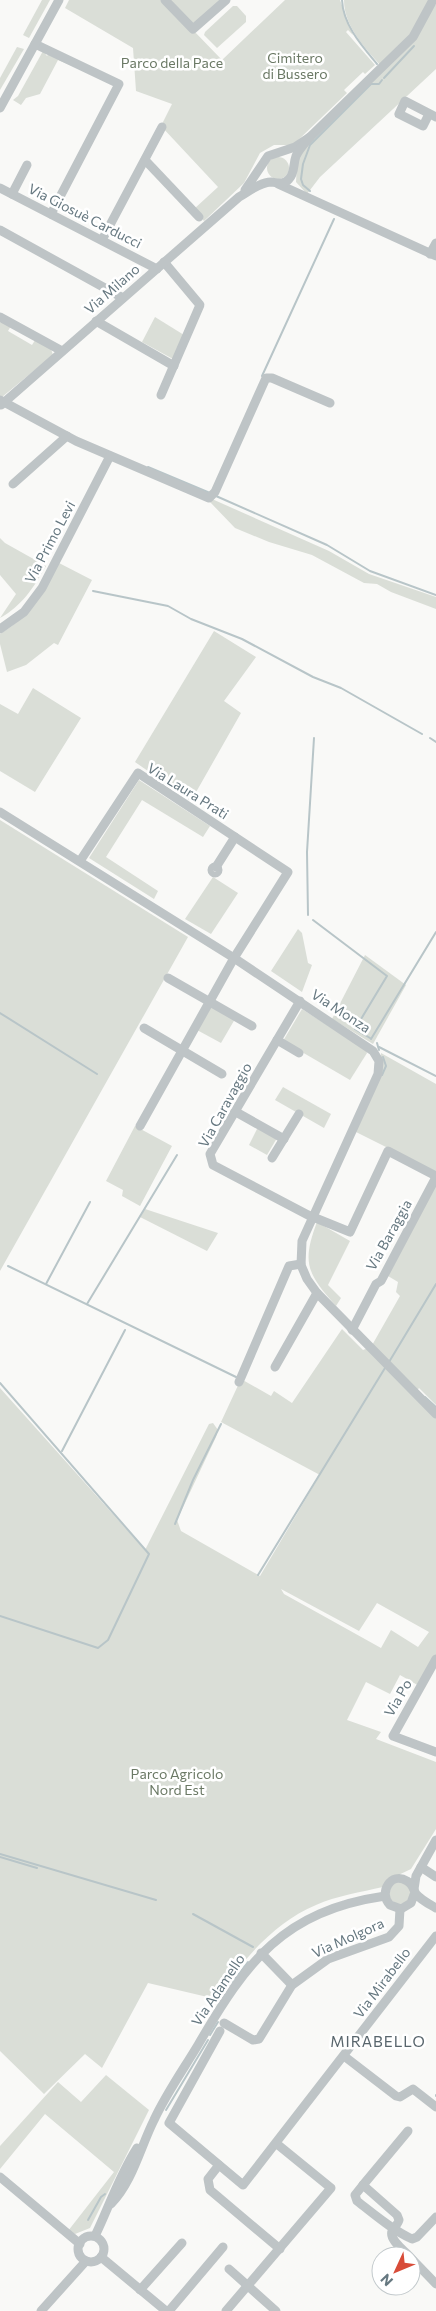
<svg xmlns="http://www.w3.org/2000/svg" width="436" height="2311" viewBox="0 0 436 2311" font-family="Commissioner,sans-serif">
	<rect width="100%" height="100%" fill="#f9f9f7"/>
	<!-- green -->
	<g fill="#daded7" fill-rule="evenodd">
		<polygon points="42,0 50,0 29,38 23,35"/>
		<polygon points="69,0 226,0 193,30 222,60 285,0 340,0 353,35 348,30 346,32 375,65 365,74 363,72 344,90 347,93 293,145 274,145 260,153 244,183 204,221 194,209 218,187 161,126 172,104 136,91 133,48 65,8"/>
		<path d="M344 0H431L436 5V69L320 177 307 194 296 182 297 164 303 149 383 68C366 49 344 27 344 0Z"/>
		<polygon points="233,6 237,6 246,16 246,22 217,48 204,35 205,32"/>
		<polygon points="17,47 24,49 0,90 0,78"/>
		<polygon points="43,51 47,56 49,53 77,68 58,60 40,94 26,98 21,105 13,100 18,96"/>
		<circle cx="278" cy="168" r="11"/>
		<polygon points="155,317 184,335 173,359 142,342"/>
		<polygon points="3,318 12,324 8,331 32,345 37,337 51,349 53,355 2,397 0,397 0,323"/>
		<polygon points="212,499 329,551 369,574 436,597 436,609 391,592 377,584 364,583 312,555 269,542 235,528 210,502"/>
		<path d="M0 538 5 543 46 566C34 587 22 606 0 618L16 594 0 575Z"/>
		<path d="M59 563 92 580 58 645 54 643 26 665 7 672 0 644V634C33 614 41 596 59 563Z"/>
		<polygon points="214,631 256,657 224,701 241,713 191,801 135,762"/>
		<polygon points="33,688 81,718 35,792 0,771 0,704 18,714"/>
		<polygon points="139,780 210,826 203,837 142,800 106,857 158,891 154,899 89,858"/>
		<polygon points="0,820 188,937 0,1271"/>
		<polygon points="213,877 238,893 211,934 185,919"/>
		<polygon points="298,929 302,933 308,963 312,965 302,992 271,971"/>
		<polygon points="365,955 406,985 373,1044 332,1019"/>
		<polygon points="210,1005 235,1019 221,1043 197,1030"/>
		<polygon points="302,1009 366,1050 367,1053 350,1080 283,1041"/>
		<polygon points="381,1053 436,1084 436,1172 354,1131 381,1074"/>
		<polygon points="283,1087 331,1114 324,1128 275,1100"/>
		<polygon points="135,1126 172,1146 140,1206 122,1196 123,1190 106,1181"/>
		<polygon points="258,1127 277,1138 267,1155 249,1145"/>
		<path d="M436 1185V1405L419 1388 416 1392 436 1413V1659L421 1687 400 1675 390 1694 366 1682 347 1720 381 1732 376 1739 436 1762V1829L411 1869 390 1879 383 1887C361 1892 336 1896 316 1905 273 1923 241 1962 216 1999L148 1983 102 2068 85 2054 44 2094 0 2051V1388L145 1550 209 1424 213 1423 218 1430 216 1437 177 1520 181 1531 260 1576 320 1475 221 1422 241 1379 271 1396 274 1391 292 1403 342 1329 363 1350 371 1347 400 1296 396 1292 398 1282 388 1276ZM281 1589 359 1631 377 1603 429 1632 418 1647 391 1630 381 1648 284 1594Z"/>
		<polygon points="145,1209 218,1233 207,1251 140,1217"/>
		<path d="M317 1222 350 1241 328 1285 341 1298 336 1306C308 1274 301 1264 317 1222Z"/>
		<circle cx="400" cy="1893" r="11"/>
		<polygon points="106,2075 149,2110 90,2228 75,2234 68,2231 114,2172 45,2114 0,2169 0,2146 58,2082 81,2102"/>
	</g>
	<g fill="none" stroke-linecap="round" stroke-linejoin="round">
		<!-- stream -->
		<g stroke="#b8c5c8" stroke-width="2">
			<path d="M342 0C343 25 362 46 377 64"/>
			<polyline points="384,78 414,46"/>
			<polyline points="310,191 303,185 301,179 303,164 310,145 371,84 379,84 382,80"/>
			<polyline points="262,376 334,219"/>
			<polyline points="148,467 210,493"/>
			<polyline points="216,496 327,545 370,571 436,595"/>
			<polyline points="93,591 168,606 191,619 242,639 313,677 341,688 422,734"/>
			<polyline points="430,738 436,742"/>
			<polyline points="308,915 307,852 314,738"/>
			<polyline points="313,920 387,976 355,1029 370,1038"/>
			<polyline points="0,1013 97,1074"/>
			<polyline points="371,1039 436,932"/>
			<polyline points="377,1043 379,1050"/>
			<polyline points="379,1047 436,1076"/>
			<polyline points="382,1075 386,1066 383,1057"/>
			<polyline points="8,1266 236,1377"/>
			<polyline points="46,1284 90,1202"/>
			<polyline points="87,1304 177,1155"/>
			<polyline points="389,1362 436,1284"/>
			<polyline points="0,1383 149,1554 108,1640 98,1648 0,1616"/>
			<polyline points="425,1397 436,1407"/>
			<polyline points="62,1451 125,1330"/>
			<polyline points="175,1524 193,1480 221,1424"/>
			<polyline points="258,1575 385,1368"/>
			<polyline points="0,1854 156,1900"/>
			<polyline points="0,1857 37,1868"/>
			<polyline points="193,1914 253,1947"/>
			<polyline points="227,1989 248,1962"/>
			<polyline points="210,2035 218,2022"/>
			<polyline points="436,2096 436,2095"/>
			<polyline points="166,2110 208,2040"/>
			<polyline points="88,2220 101,2197 105,2194"/>
		</g>
		<!-- minor -->
		<g stroke="#bec4c6" stroke-width="9">
			<polyline points="165,0 193,29 226,0"/>
			<polyline points="35,44 119,84 51,214"/>
			<polyline points="0,108 59,0"/>
			<polyline points="429,114 423,126 399,114 405,101 436,117"/>
			<polyline points="145,160 199,217"/>
			<polyline points="278,184 436,256"/>
			<polyline points="0,188 157,269"/>
			<polyline points="245,190 268,156 295,147 310,137 413,37 433,0"/>
			<polyline points="12,194 27,165"/>
			<polyline points="0,230 123,298"/>
			<polyline points="102,240 162,127"/>
			<polyline points="430,254 436,243"/>
			<polyline points="0,317 62,351"/>
			<polyline points="96,321 174,366"/>
			<polyline points="161,395 200,305 164,262"/>
			<polyline points="0,400 76,441 209,498 215,492 266,378 272,378 330,403"/>
			<path d="M1 405 239 197C248 192 260 182 271 182 278 183 284 185 289 179 295 173 293 164 296 156 299 149 305 143 310 137"/>
			<polyline points="13,484 67,436"/>
			<polyline points="0,629 24,612 42,588 110,456"/>
			<polyline points="0,812 234,958 373,1051 379,1061 378,1074 302,1241 301,1265 307,1279 317,1293 436,1414"/>
			<polyline points="80,861 138,773 288,872 234,958 140,1126"/>
			<circle cx="215" cy="870" r="3"/>
			<polyline points="216,867 235,837"/>
			<polyline points="168,978 252,1026"/>
			<polyline points="300,1001 210,1154 213,1165 308,1215 350,1232 388,1151 436,1176"/>
			<polyline points="144,1028 222,1074"/>
			<polyline points="277,1040 299,1053"/>
			<polyline points="236,1112 284,1139"/>
			<polyline points="272,1158 299,1114"/>
			<polyline points="352,1330 376,1284 381,1281 436,1177"/>
			<polyline points="275,1367 317,1293"/>
			<polyline points="239,1382 289,1266 301,1264"/>
			<polyline points="436,1659 393,1736 436,1752"/>
			<polyline points="421,1867 436,1877"/>
			<polyline points="414,1889 416,1876 436,1840"/>
			<path d="M415 1892 411 1903 401 1909 390 1905C378 1893 391 1871 407 1881 413 1884 413 1889 416 1894 421 1900 429 1904 436 1908"/>
			<polyline points="261,1953 292,1985"/>
			<polyline points="224,2023 253,2040 259,2039 292,1985 328,1959 389,1937 399,1926 400,1909"/>
			<polyline points="220,2031 169,2123 243,2185 436,1936"/>
			<polyline points="344,2056 396,2096 400,2097 413,2089 436,2107"/>
			<polyline points="219,2165 208,2179 210,2190 280,2249"/>
			<polyline points="0,2177 80,2244"/>
			<polyline points="363,2185 408,2131"/>
			<path d="M111 2204C133 2181 140 2148 154 2120 166 2094 183 2070 198 2045 247 1961 283 1911 385 1896"/>
			<path d="M95 2236C109 2207 119 2176 137 2148"/>
			<circle cx="91" cy="2249" r="13"/>
			<path d="M409 2256C404 2250 389 2240 392 2231 394 2228 398 2224 399 2220L397 2215 363 2185 355 2195 357 2201C374 2214 392 2230 412 2239L417 2237 436 2217"/>
			<polyline points="101,2257 166,2311"/>
			<polyline points="411,2258 436,2284"/>
			<polyline points="229,2269 276,2311"/>
			<polyline points="140,2290 182,2243"/>
			<polyline points="41,2311 86,2261"/>
			<polyline points="169,2311 223,2247"/>
			<polyline points="226,2311 331,2188 277,2144"/>
		</g>
	</g>
	<g text-anchor="middle" stroke-width="5" stroke-linejoin="round" paint-order="stroke">
		<!-- park labels -->
		<g font-size="14" fill="#6b7965" stroke="#fff">
			<text x="295" y="63">Cimitero<tspan x="295" dy="16">di Bussero</tspan></text>
			<text x="172" y="68">Parco della Pace</text>
			<text x="177" y="1779">Parco Agricolo<tspan x="177" dy="16">Nord Est</tspan></text>
		</g>
		<!-- street labels -->
		<g font-size="14" fill="#667880" stroke="#fff">
			<text transform="translate(85 216) rotate(27)" y="5">Via Giosuè Carducci</text>
			<text transform="translate(112 289) rotate(-41)" y="5">Via Milano</text>
			<text transform="translate(50 542) rotate(-62)" y="5">Via Primo Levi</text>
			<text transform="translate(188 791) rotate(32)" y="5">Via Laura Prati</text>
			<text transform="translate(341 1011) rotate(33)" y="5">Via Monza</text>
			<text transform="translate(225 1105) rotate(-61)" y="5">Via Caravaggio</text>
			<text transform="translate(389 1235) rotate(-61)" y="5">Via Baraggia</text>
			<text transform="translate(398 1698) rotate(-60)" y="5">Via Po</text>
			<text transform="translate(348 1938) rotate(-24)" y="5">Via Molgora</text>
			<text transform="translate(382 1983) rotate(-53)" y="5">Via Mirabello</text>
			<text transform="translate(218 1990) rotate(-56)" y="5">Via Adamello</text>
		</g>
		<!-- neighbourhood labels -->
		<g font-size="15" letter-spacing="1" fill="#58656c" stroke="#fff">
			<text x="378" y="2047">MIRABELLO</text>
		</g>
	</g>
	<!-- north arrow -->
	<g transform="translate(396 2271) rotate(226)"><circle r="24" fill="#ffffff" stroke="#c2c9cc"/>
	<path d="M0-4L9 19L0 12L-9 19Z" fill="#d84c39"/>
	<text y="-8" font-size="14" font-weight="bold" text-anchor="middle" fill="#667880">N</text>
	</g>
</svg>
